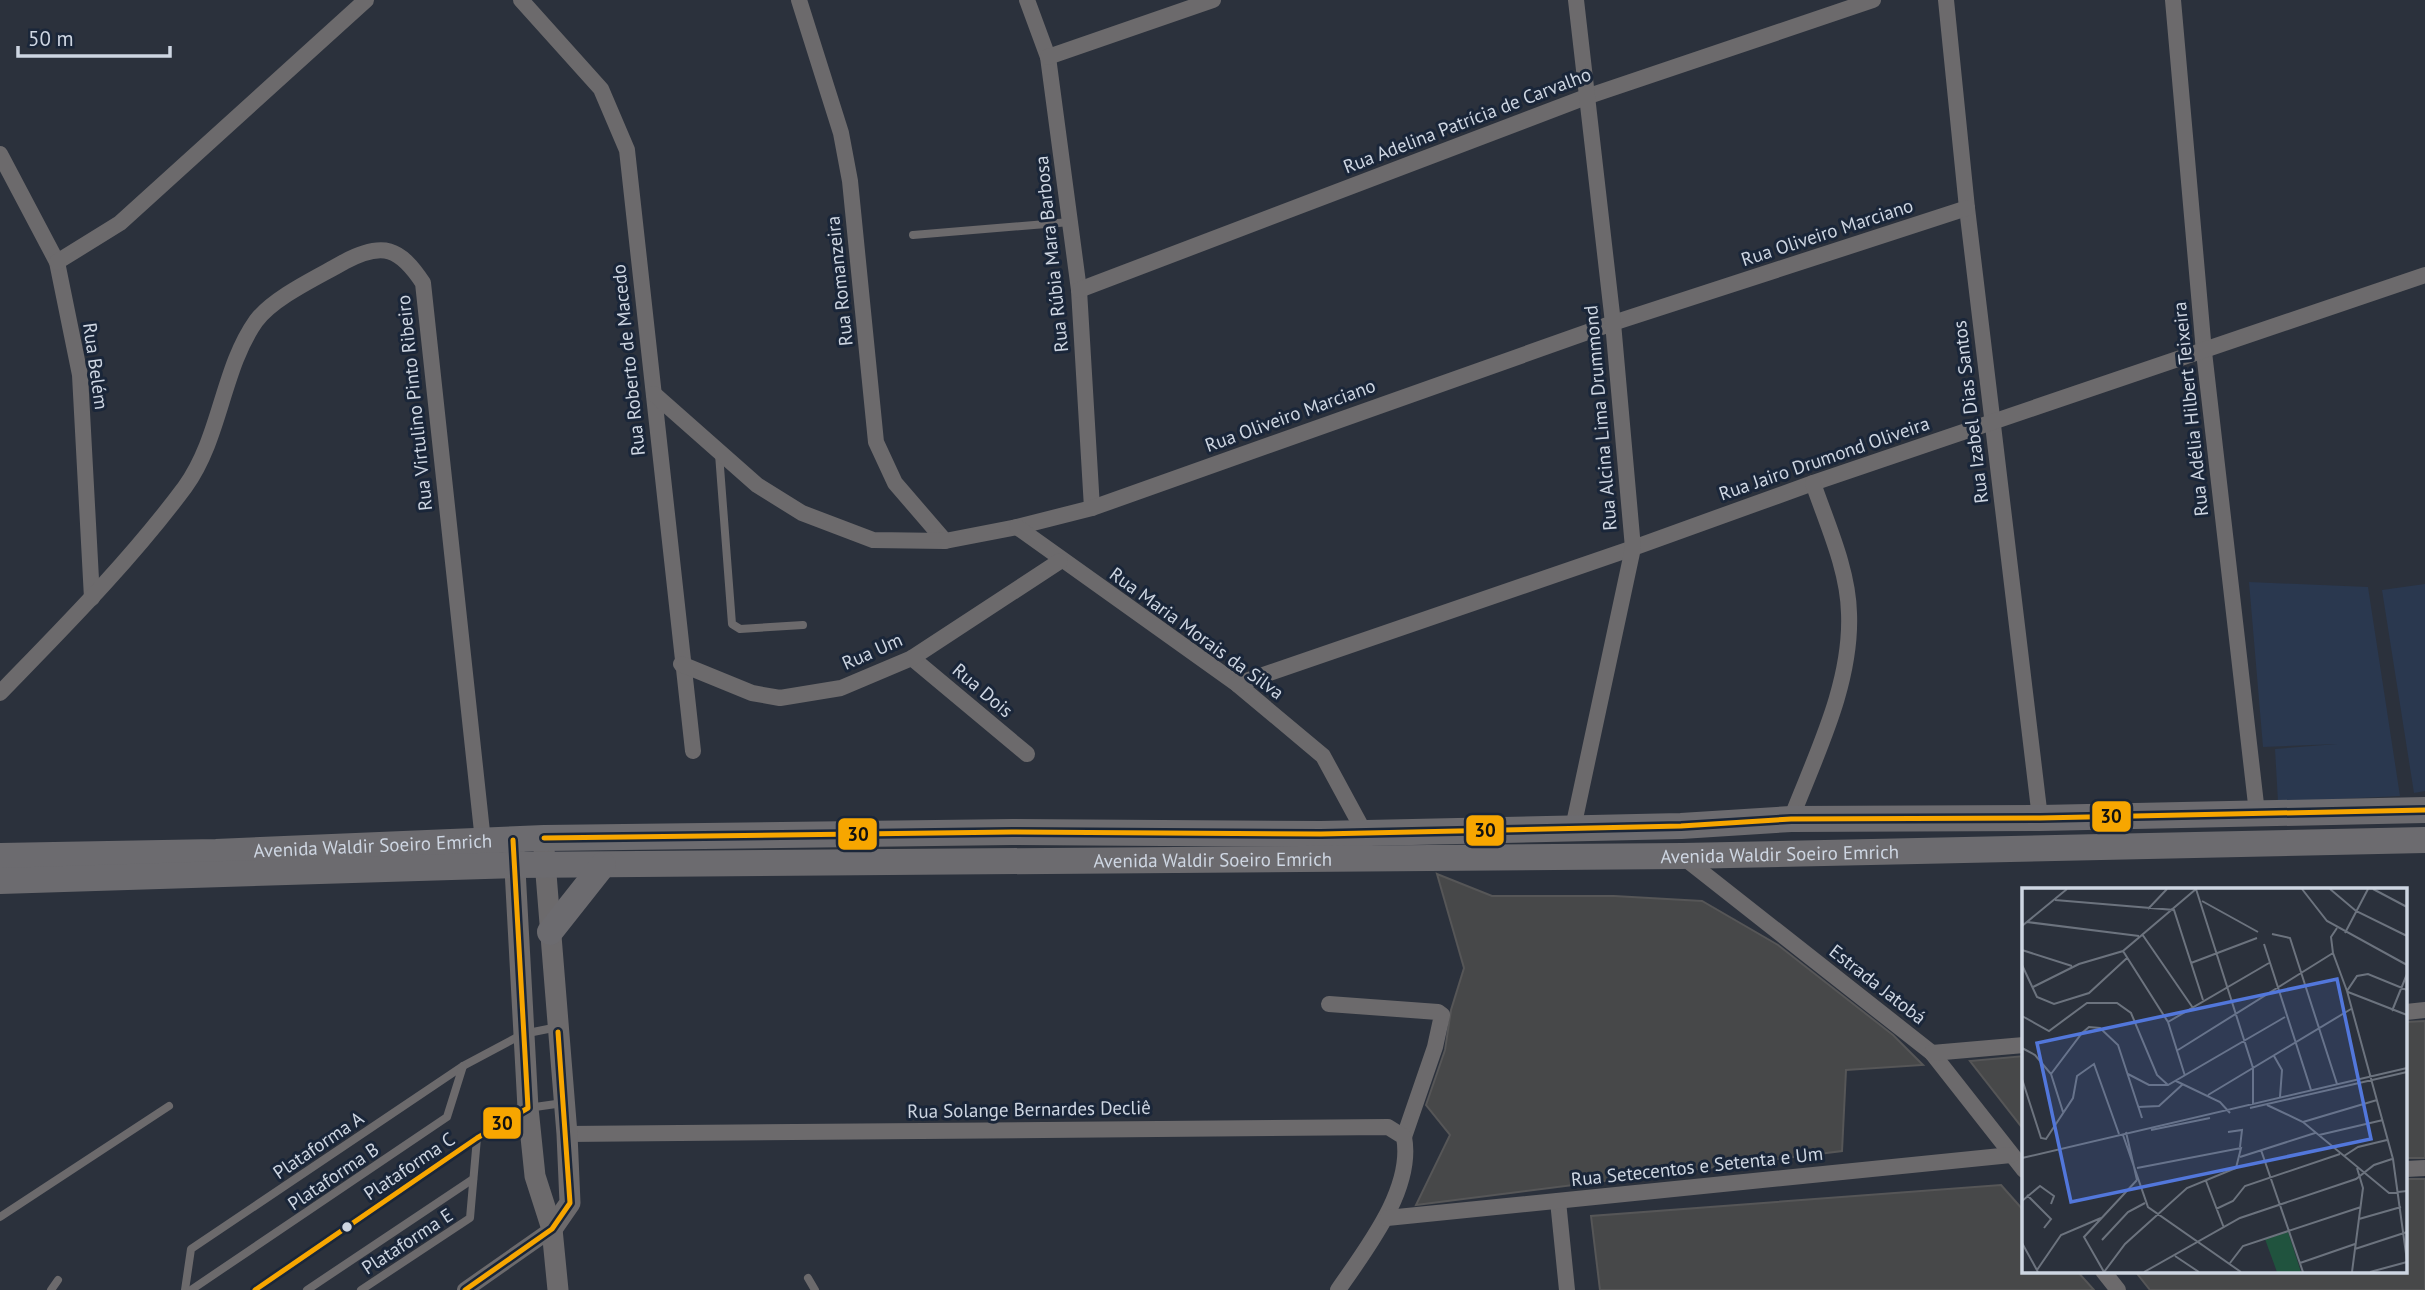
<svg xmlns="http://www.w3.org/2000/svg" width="2425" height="1290" viewBox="0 0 2425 1290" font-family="'PT Sans',sans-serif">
	<rect width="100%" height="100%" fill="#2b313c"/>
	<!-- built -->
	<g fill="#2a384f">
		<polygon points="2249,582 2368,587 2400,796 2278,802 2275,749 2337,744 2263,747"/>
		<polygon points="2425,584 2425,791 2414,793 2382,590"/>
	</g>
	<!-- building -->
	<g fill="#474849" stroke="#565657" stroke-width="2">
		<polygon points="1437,874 1492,896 1614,896 1702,901 1778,945 1893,1035 1923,1065 1846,1070 1842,1151 1416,1205 1450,1135 1426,1105 1445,1050 1451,1010 1464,968"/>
		<polygon points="2425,1021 2425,1158 2406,1158 2406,1022"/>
		<polygon points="2024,1056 2024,1130 1970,1061"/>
		<polygon points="2406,1179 2425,1179 2425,1290 2150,1290 2135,1271 2406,1271"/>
		<polygon points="2001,1185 2024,1211 2024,1271 2077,1271 2094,1290 1600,1290 1591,1216"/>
	</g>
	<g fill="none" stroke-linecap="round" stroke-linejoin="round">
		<!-- service -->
		<g stroke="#6c6a6c" stroke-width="8">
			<polyline points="913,235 1070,222"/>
			<polyline points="719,454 732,624 740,629 803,625"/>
			<polyline points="0,1217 169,1106"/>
			<polyline points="808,1278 815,1290"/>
			<polyline points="51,1290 58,1280"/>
			<polyline points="185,1290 191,1249 463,1066 523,1034 558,1027"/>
			<polyline points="191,1290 447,1117 463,1066"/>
			<polyline points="255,1290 477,1138 528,1108 563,1103"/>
			<polyline points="307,1290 473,1179"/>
			<polyline points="361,1290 470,1218 477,1138"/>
		</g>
		<!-- minor -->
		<g stroke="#6c6a6c" stroke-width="16">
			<polyline points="521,0 601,89 627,150 693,751"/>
			<polyline points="799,0 841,133 850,181 876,442 895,483 945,541"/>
			<polyline points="1027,0 1048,57 1079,290 1092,508"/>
			<polyline points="1946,0 1967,208 2040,818"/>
			<polyline points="2173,0 2204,352 2257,813"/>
			<polyline points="1048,57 1213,0"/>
			<polyline points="0,154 57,262 80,375 92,598"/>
			<polyline points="57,262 120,223 366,0"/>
			<polyline points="1079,290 1586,97 1873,0"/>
			<polyline points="654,394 757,485 802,513 873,540 945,541 1017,527 1092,508 1613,323 1967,208"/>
			<polyline points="1017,527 1237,684 1323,756 1368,839"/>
			<polyline points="912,658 1027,754"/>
			<polyline points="681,664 752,693 780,698 841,688 912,658 1060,561"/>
			<polyline points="1237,684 1633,548 1813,483 2425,275"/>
			<path d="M0 693C64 627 130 561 185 487 221 437 222 369 256 321 274 297 318 277 344 262 383 241 400 248 423 283L483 841"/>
			<path d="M1791 819C1816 754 1852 684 1849 613 1848 569 1827 524 1813 483"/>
			<polyline points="1573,828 1633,548 1613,323 1576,0"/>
			<polyline points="1683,857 1932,1053 2024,1170"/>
			<polyline points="1329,1004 1438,1012 1442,1015 1435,1047 1404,1137"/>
			<polyline points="2406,1012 2425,1010"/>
			<polyline points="1932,1053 2024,1045"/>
			<path d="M567 1134 1388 1127 1404 1137C1414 1189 1366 1249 1338 1290"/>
			<polyline points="2406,1169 2425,1168"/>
			<polyline points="1558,1201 1567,1290"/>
			<polyline points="1387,1218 2011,1155"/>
			<polyline points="2103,1271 2118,1290"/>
			<polyline points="465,1290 552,1229"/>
		</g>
		<!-- tertiary -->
		<g stroke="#6c6a6c" stroke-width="21">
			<polyline points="544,849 567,1134 570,1203 552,1229"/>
			<polyline points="514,851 528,1108 535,1176 552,1229 558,1290"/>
		</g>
		<!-- primary -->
		<g stroke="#6c6b6f" stroke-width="26">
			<path id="s1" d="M0 856 216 852 544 838 1012 832 1321 834 1681 826 1791 819 2040 818 2425 810"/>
			<path id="s2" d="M0 881 514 865 1682 856 2425 840"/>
			<polyline points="550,932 603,865"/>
		</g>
		<!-- bus-1 casing -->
		<g stroke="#1a2639" stroke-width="10">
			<g id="bus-1">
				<polyline points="544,838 1012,832 1321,834 1681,826 1791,819 2040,818 2425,810"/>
				<polyline points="255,1290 477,1138 528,1108 513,840"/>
				<polyline points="465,1290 552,1229 570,1203 558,1032"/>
			</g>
		</g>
		<!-- bus-1 -->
		<use href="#bus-1" stroke="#f7a600" stroke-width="5"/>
	</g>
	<!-- markers -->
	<circle fill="#ced6e2" stroke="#1a2639" stroke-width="2.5" cx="347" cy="1227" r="6"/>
	<g text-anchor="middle" stroke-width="6" stroke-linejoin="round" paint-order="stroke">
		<!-- street labels -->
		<g font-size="19" fill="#ced6e2" stroke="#1a2639">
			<text transform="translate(1467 120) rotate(-21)" y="7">Rua Adelina Patrícia de Carvalho</text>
			<text transform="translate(1827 232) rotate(-18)" y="7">Rua Oliveiro Marciano</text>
			<text transform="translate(1051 254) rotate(-96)" y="7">Rua Rúbia Mara Barbosa</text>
			<text transform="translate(839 281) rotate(-96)" y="7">Rua Romanzeira</text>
			<text transform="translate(628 360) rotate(-96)" y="7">Rua Roberto de Macedo</text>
			<text transform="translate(96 366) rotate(82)" y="7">Rua Belém</text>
			<text transform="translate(414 403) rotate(-96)" y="7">Rua Virtulino Pinto Ribeiro</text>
			<text transform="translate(2190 409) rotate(-96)" y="7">Rua Adélia Hilbert Teixeira</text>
			<text transform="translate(1970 412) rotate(-97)" y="7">Rua Izabel Dias Santos</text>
			<text transform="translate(1290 415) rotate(-20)" y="7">Rua Oliveiro Marciano</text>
			<text transform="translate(1600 418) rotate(-95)" y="7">Rua Alcina Lima Drummond</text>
			<text transform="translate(1824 458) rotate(-19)" y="7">Rua Jairo Drumond Oliveira</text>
			<text transform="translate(1197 633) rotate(36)" y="7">Rua Maria Morais da Silva</text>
			<text transform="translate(872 651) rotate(-24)" y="7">Rua Um</text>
			<text transform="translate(983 690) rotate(40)" y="7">Rua Dois</text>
			<text dy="7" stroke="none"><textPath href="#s1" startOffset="373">Avenida Waldir Soeiro Emrich</textPath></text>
			<text dy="7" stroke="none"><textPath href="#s2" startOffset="1780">Avenida Waldir Soeiro Emrich</textPath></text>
			<text dy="7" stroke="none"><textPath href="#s2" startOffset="1213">Avenida Waldir Soeiro Emrich</textPath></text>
			<text transform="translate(1878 984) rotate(38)" y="7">Estrada Jatobá</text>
			<text transform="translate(1029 1109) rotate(-1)" y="7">Rua Solange Bernardes Decliê</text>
			<text transform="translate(318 1145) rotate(-34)" y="7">Plataforma A</text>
			<text transform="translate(409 1166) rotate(-34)" y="7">Plataforma C</text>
			<text transform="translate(1697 1166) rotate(-6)" y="7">Rua Setecentos e Setenta e Um</text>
			<text transform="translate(333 1176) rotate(-34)" y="7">Plataforma B</text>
			<text transform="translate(407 1241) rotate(-33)" y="7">Plataforma E</text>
		</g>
	</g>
	<!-- overview -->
	<g transform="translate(2022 888)">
		<rect width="385" height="385" fill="#2b313c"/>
		<path d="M266 344 279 384H255L243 351Z" fill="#20533e"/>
		<path fill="none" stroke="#6c737e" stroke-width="2" d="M174 1 231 180V216M280 1 305 33 385 77M308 1 334 23 385 48M351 1 385 19M33 12 152 22 181 112M180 13 236 44M126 21 145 1M5 34 117 48M0 38 45 1M315 40 309 49 311 65 325 103M323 45 346 1M120 46 171 120M250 46 268 50 315 196M242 56 289 202M0 62 50 78M101 63 146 134 163 188M169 75 235 50M0 77 15 109 32 116 67 105 105 70M11 99 57 76 101 63 174 1M385 102 346 86 335 88 325 103 371 271 385 373M326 104 385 127M370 123 385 86M0 128 27 143 65 115H95L109 125 135 187 146 197M146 134 247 75M0 160 13 167 29 186 41 224M156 162 311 65M252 168 260 182 258 209M29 186 60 145 67 139 78 140 96 157 120 230M106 186 127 197H146L263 129M0 191 19 250 24 251 51 210 55 188 72 176 97 246M154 193 198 214 208 225M186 207 329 121M245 217 281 234 367 305 385 303M116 219 137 218 161 196M228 220 385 184M281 234 355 212M129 242 188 230M104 244 115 292M206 244 220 242 218 259M101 247 126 319 219 384M297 247 361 232M239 262 281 384M322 268 336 259 365 252M218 269 293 245M0 270 385 180M184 293 202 340M5 307 29 331 22 340M0 313 18 298 32 308 29 316M194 321 211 313 223 298 318 266M337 331 379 319M80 352 106 324 123 315M0 355 16 384M333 361 385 344M153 368 177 384M208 375 221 358 339 319M278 375 333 356M15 382 39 347 79 330M82 384 103 356 165 300 214 280 219 260 115 280M82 384 62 349 115 292M122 384 218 330 334 291 352 277 370 271M330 384 341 300 335 280M348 384 385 374"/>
		<path fill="#5277db" fill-opacity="0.15" stroke="#5277db" stroke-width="3.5" d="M315 91 349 251 49 314 15 155Z"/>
		<rect width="385" height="385" fill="none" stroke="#ced6e2" stroke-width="3.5"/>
	</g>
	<g stroke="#1a2639" stroke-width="2.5">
		<rect x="2091" y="800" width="41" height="33" rx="7" fill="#f7a600"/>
		<rect x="1465" y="814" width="40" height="33" rx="7" fill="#f7a600"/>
		<rect x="837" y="817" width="41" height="34" rx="7" fill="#f7a600"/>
		<rect x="482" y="1106" width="40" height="34" rx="7" fill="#f7a600"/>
	</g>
	<g font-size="19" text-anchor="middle" font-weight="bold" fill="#111">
		<text x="2111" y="823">30</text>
		<text x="1485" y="837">30</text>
		<text x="858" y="841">30</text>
		<text x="502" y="1130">30</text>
	</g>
	<!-- scale -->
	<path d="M18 46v10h152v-10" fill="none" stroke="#ced6e2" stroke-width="3.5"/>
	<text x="28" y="46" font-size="21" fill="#ced6e2" stroke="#1a2639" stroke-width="5" paint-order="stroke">50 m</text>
</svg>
